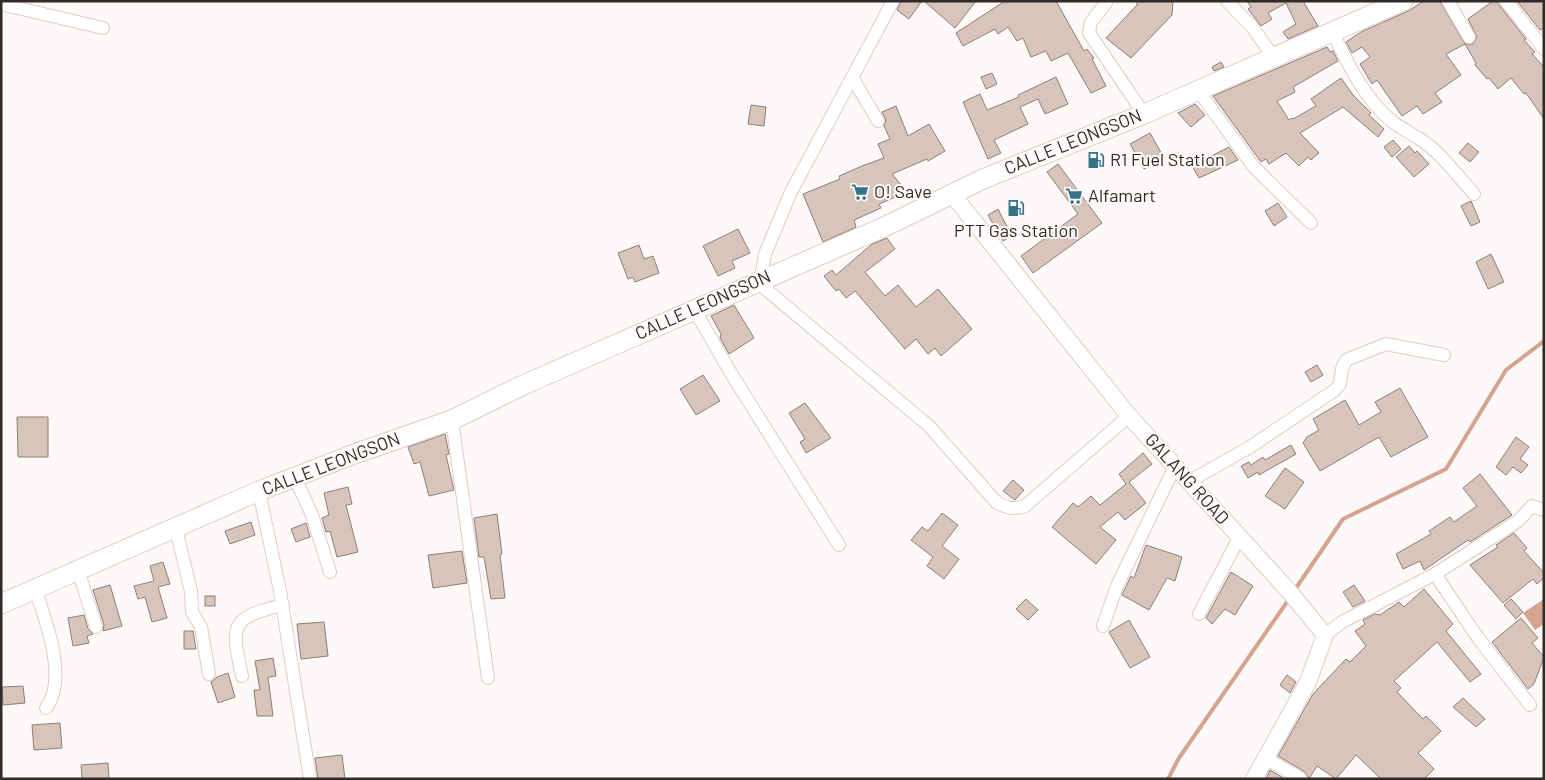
<svg xmlns="http://www.w3.org/2000/svg" width="1545" height="780" viewBox="0 0 1545 780" font-family="Barlow,sans-serif">
	<rect width="100%" height="100%" fill="#fdf9f8"/>
	<!-- water -->
	<polygon fill="#d5a48f" points="1544,599 1544,624 1535,630 1523,613"/>
	<g fill="none" stroke-linecap="round" stroke-linejoin="round">
		<!-- stream -->
		<g stroke="#d5a48f" stroke-width="4">
			<polyline points="1294,591 1343,519 1446,469 1506,370 1544,341"/>
			<polyline points="1168,779 1179,758 1289,599"/>
		</g>
	</g>
	<!-- building -->
	<g fill="#d7c4bb" stroke="#907e76">
		<polygon points="901,1 922,1 909,19 897,10"/>
		<polygon points="924,1 976,1 955,28"/>
		<polygon points="1005,1 1056,1 1084,51 1087,49 1094,58 1092,59 1106,86 1091,93 1068,53 1051,61 1046,51 1031,57 1023,38 1017,41 1008,27 998,34 995,29 963,46 956,33"/>
		<polygon points="1137,1 1173,1 1172,15 1131,58 1106,38 1137,5"/>
		<polygon points="1247,1 1303,1 1318,26 1288,39 1283,32 1296,24 1286,3 1268,13 1272,19 1261,26 1248,9 1251,7"/>
		<polygon points="1424,1 1440,1 1465,44 1446,54 1461,75 1435,93 1442,102 1423,114 1417,106 1402,116 1377,80 1372,84 1360,64 1370,57 1362,47 1352,53 1346,42 1361,32 1408,11"/>
		<polygon points="1493,1 1496,1 1526,39 1524,40 1535,52 1532,54 1544,67 1544,119 1526,93 1524,94 1511,78 1498,89 1489,78 1487,79 1475,65 1476,63 1465,44 1473,44 1477,37 1468,19"/>
		<polygon points="1517,1 1544,1 1544,28 1540,30"/>
		<polygon points="1327,47 1330,52 1333,51 1338,61 1293,87 1295,92 1277,101 1289,120 1292,118 1293,119 1316,106 1311,99 1341,78 1353,95 1371,113 1369,115 1384,129 1378,137 1343,107 1300,133 1319,153 1311,160 1308,157 1299,166 1286,153 1269,164 1266,159 1261,162 1213,96"/>
		<polygon points="1221,62 1224,67 1214,71 1212,67"/>
		<polygon points="992,73 997,84 986,89 981,77"/>
		<polygon points="1056,77 1068,104 1045,114 1038,99 1020,107 1028,124 994,140 1001,153 988,159 963,102 980,94 987,110 1019,97 1018,95"/>
		<polygon points="1195,104 1205,115 1191,127 1178,113"/>
		<polygon points="751,105 766,107 764,126 748,124"/>
		<polygon points="896,106 908,136 929,124 945,151 928,161 927,159 892,174 907,192 879,204 881,208 854,220 856,227 823,242 803,194 840,179 839,176 862,166 884,158 878,144 890,139 884,126 886,120 882,112"/>
		<polygon points="1150,133 1164,158 1144,169 1130,144"/>
		<polygon points="1393,140 1401,149 1392,157 1384,147"/>
		<polygon points="1468,143 1479,152 1470,162 1459,153"/>
		<polygon points="1409,146 1415,153 1417,151 1429,164 1414,177 1396,157"/>
		<polygon points="1229,147 1238,160 1199,178 1192,166"/>
		<polygon points="1058,164 1102,223 1033,273 1021,256 1078,214 1047,172"/>
		<polygon points="1471,201 1480,222 1471,226 1461,206"/>
		<polygon points="1278,203 1287,217 1274,226 1265,211"/>
		<polygon points="998,209 1012,236 1003,241 988,215"/>
		<polygon points="738,229 750,253 732,261 735,268 718,276 703,246"/>
		<polygon points="887,238 895,249 865,272 885,296 898,285 916,307 938,289 972,329 941,356 935,348 928,354 916,339 905,349 855,291 846,298 839,289 836,291 824,276 832,270 836,275 872,244"/>
		<polygon points="639,245 644,259 653,256 659,273 635,282 633,277 628,279 618,253"/>
		<polygon points="1491,254 1504,282 1488,289 1476,262"/>
		<polygon points="734,305 754,338 729,354 720,338 721,334 711,316"/>
		<polygon points="1317,365 1323,375 1311,382 1305,372"/>
		<polygon points="703,375 720,401 696,415 680,389"/>
		<polygon points="1400,388 1428,437 1391,457 1379,437 1320,471 1303,443 1307,437 1319,430 1313,419 1345,400 1359,425 1381,412 1375,402"/>
		<polygon points="805,403 831,438 806,453 800,442 805,439 789,413"/>
		<polygon points="17,417 48,417 48,457 18,457"/>
		<polygon points="445,434 449,454 446,455 454,490 429,496 420,462 414,464 408,447"/>
		<polygon points="1516,437 1529,447 1520,459 1528,465 1521,473 1513,467 1506,475 1496,467"/>
		<polygon points="1291,445 1296,454 1259,475 1258,472 1248,478 1241,466 1249,462 1251,465 1263,457 1265,460"/>
		<polygon points="1143,453 1152,464 1129,482 1146,503 1125,520 1118,512 1100,527 1116,540 1096,564 1052,527 1073,503 1078,507 1091,496 1100,505 1126,484 1119,474"/>
		<polygon points="1285,468 1304,482 1285,509 1265,496"/>
		<polygon points="1480,474 1512,515 1470,542 1468,540 1424,570 1420,561 1403,569 1396,554 1431,534 1429,531 1450,517 1454,522 1477,506 1463,488"/>
		<polygon points="1013,480 1024,490 1015,500 1003,491"/>
		<polygon points="348,487 352,504 346,505 358,552 337,557 330,531 326,532 322,518 329,515 324,493"/>
		<polygon points="942,513 958,525 942,546 959,559 944,579 927,566 933,557 911,540 922,527 928,531"/>
		<polygon points="497,514 502,554 500,555 505,598 491,599 484,557 479,557 474,518"/>
		<polygon points="251,522 255,535 230,544 225,531"/>
		<polygon points="306,523 310,537 296,542 291,529"/>
		<polygon points="1514,533 1527,548 1524,551 1544,573 1544,578 1537,584 1533,579 1503,603 1470,565 1498,547 1496,545"/>
		<polygon points="1146,545 1182,557 1175,581 1167,578 1149,610 1122,595 1131,576 1134,578"/>
		<polygon points="462,551 467,583 433,588 428,555"/>
		<polygon points="163,562 170,584 158,587 167,618 152,622 145,597 138,599 134,586 154,581 150,566"/>
		<polygon points="1231,572 1253,586 1235,615 1225,609 1212,624 1206,618"/>
		<polygon points="110,585 122,626 103,631 104,625 93,590"/>
		<polygon points="1354,585 1365,601 1353,607 1343,592"/>
		<polygon points="1424,589 1453,624 1446,631 1481,674 1470,682 1437,642 1394,681 1401,688 1397,692 1423,719 1426,716 1441,731 1418,753 1434,769 1424,779 1381,779 1356,755 1336,779 1317,766 1309,779 1305,772 1278,756 1313,694 1346,659 1350,662 1366,646 1355,631 1365,624 1363,620 1375,614 1380,615 1399,602 1404,607"/>
		<rect x="205" y="596" width="10" height="10"/>
		<polygon points="1026,599 1038,610 1028,620 1016,609"/>
		<polygon points="1511,599 1523,612 1516,619 1504,605"/>
		<polygon points="84,615 88,629 93,634 87,636 89,643 73,646 68,618"/>
		<polygon points="1521,618 1538,638 1532,643 1544,657 1534,684 1528,689 1492,642"/>
		<polygon points="1129,620 1150,657 1130,668 1109,632"/>
		<polygon points="324,622 328,656 301,659 297,624"/>
		<polygon points="184,631 193,631 196,649 184,649"/>
		<polygon points="273,658 276,676 268,677 273,716 257,716 254,690 260,690 255,661"/>
		<polygon points="228,673 235,697 218,703 211,682 217,677"/>
		<polygon points="1287,675 1296,682 1290,693 1280,685"/>
		<polygon points="23,686 25,703 3,705 2,687"/>
		<polygon points="1463,698 1485,719 1476,727 1453,707"/>
		<polygon points="60,723 62,748 34,750 32,725"/>
		<polygon points="342,755 345,779 318,779 315,758"/>
		<polygon points="108,763 109,779 82,779 81,765"/>
		<polygon points="1270,770 1285,779 1266,779"/>
	</g>
	<g fill="none" stroke-linecap="round" stroke-linejoin="round">
		<!-- minor casing -->
		<g stroke="#dfccc3" stroke-width="14">
			<g id="minor">
				<polyline points="1227,1 1253,28 1274,58"/>
				<polyline points="1448,1 1469,37"/>
				<polyline points="1506,1 1544,49"/>
				<polyline points="1106,3 1091,22 1089,33 1144,114"/>
				<polyline points="1,4 103,28"/>
				<path d="M1332 31C1345 58 1360 89 1380 110 1392 124 1406 130 1420 139 1441 153 1457 175 1474 194"/>
				<polyline points="852,77 878,121"/>
				<polyline points="1198,90 1253,166 1311,223"/>
				<polyline points="761,279 765,254 791,192 893,1"/>
				<path d="M756 281 929 426 997 503C1008 508 1014 510 1025 506L1129 416"/>
				<polyline points="694,309 732,375 839,545"/>
				<polyline points="452,420 488,678"/>
				<polyline points="295,478 312,515 330,572"/>
				<polyline points="1190,481 1250,447 1335,390 1340,384 1342,369 1346,360 1386,344 1444,355"/>
				<polyline points="259,491 280,591 310,779"/>
				<polyline points="176,529 191,591 192,612 201,627 209,674"/>
				<polyline points="78,570 96,627"/>
				<polyline points="1435,574 1478,638 1530,705"/>
				<path d="M35 589C46 620 68 680 46 708"/>
				<polyline points="1199,614 1239,538"/>
				<polyline points="1103,626 1117,586 1175,466"/>
				<polyline points="1325,635 1342,622 1435,574 1518,521 1532,506 1544,510"/>
				<path d="M242 676C231 625 229 618 283 605"/>
				<polyline points="1266,758 1301,779"/>
			</g>
		</g>
		<!-- tertiary casing -->
		<g stroke="#dfccc3" stroke-width="18">
			<polyline id="tertiary" points="952,194 1129,416 1288,590 1325,635 1308,682 1254,779"/>
		</g>
		<!-- secondary casing -->
		<g stroke="#dfccc3" stroke-width="21">
			<polyline id="secondary" points="1,604 259,491 357,453 452,420 521,386 884,227 983,179 1144,114 1403,1"/>
		</g>
		<!-- minor -->
		<use href="#minor" stroke="#fff" stroke-width="12"/>
		<!-- tertiary -->
		<use href="#tertiary" stroke="#fff" stroke-width="16"/>
		<!-- secondary -->
		<use href="#secondary" stroke="#fff" stroke-width="19"/>
	</g>
	<!-- icons -->
	<defs>
		<g id="fuel-bare" transform="scale(1.35)"><path d="M-5.5-6h7V0h2V4h1.3V-2.5L3-4.5l.8-.8L6-3V5H2.5V1h-1V6h-7ZM-4.2-4.7v3.2H.2V-4.7Z" fill="#357389" stroke="#fdf9f8" stroke-width="2.5" paint-order="stroke"/></g>
		<g id="supermarket-bare" transform="scale(1.35)"><path d="M-6-5.5h2.5l.6 2H6L4.5 2H-2.5L-4.4-4H-6ZM-1.5 3.2a1.3 1.3 0 1 0 .1 0ZM3 3.2a1.3 1.3 0 1 0 .1 0Z" fill="#357389" stroke="#fdf9f8" stroke-width="2.5" paint-order="stroke"/></g>
	</defs>
	<g fill-rule="evenodd">
		<use href="#fuel-bare" x="1096" y="160"/>
		<use href="#supermarket-bare" x="860" y="192"/>
		<use href="#supermarket-bare" x="1074" y="196"/>
		<use href="#fuel-bare" x="1016" y="208"/>
	</g>
	<g text-anchor="middle" stroke-width="4" stroke-linejoin="round" paint-order="stroke">
		<!-- street labels -->
		<g font-size="18" fill="#322a27" stroke="#fdf9f8">
			<text transform="translate(1073 142) rotate(-22)" y="6">CALLE LEONGSON</text>
			<text transform="translate(703 305) rotate(-24)" y="6">CALLE LEONGSON</text>
			<text transform="translate(331 464) rotate(-21)" y="6">CALLE LEONGSON</text>
			<text transform="translate(1187 479) rotate(48)" y="6">GALANG ROAD</text>
		</g>
		<!-- poi labels -->
		<g font-size="18" fill="#322a27" stroke="#fdf9f8" text-anchor="start">
			<text x="1110" y="166">R1 Fuel Station</text>
			<text x="874" y="198">O! Save</text>
			<text x="1088" y="202">Alfamart</text>
			<text x="1016" y="237" text-anchor="middle">PTT Gas Station</text>
		</g>
	</g>
	<!-- border -->
	<rect width="1545" height="780" fill="none" stroke="#322a27" stroke-width="5"/>
</svg>
